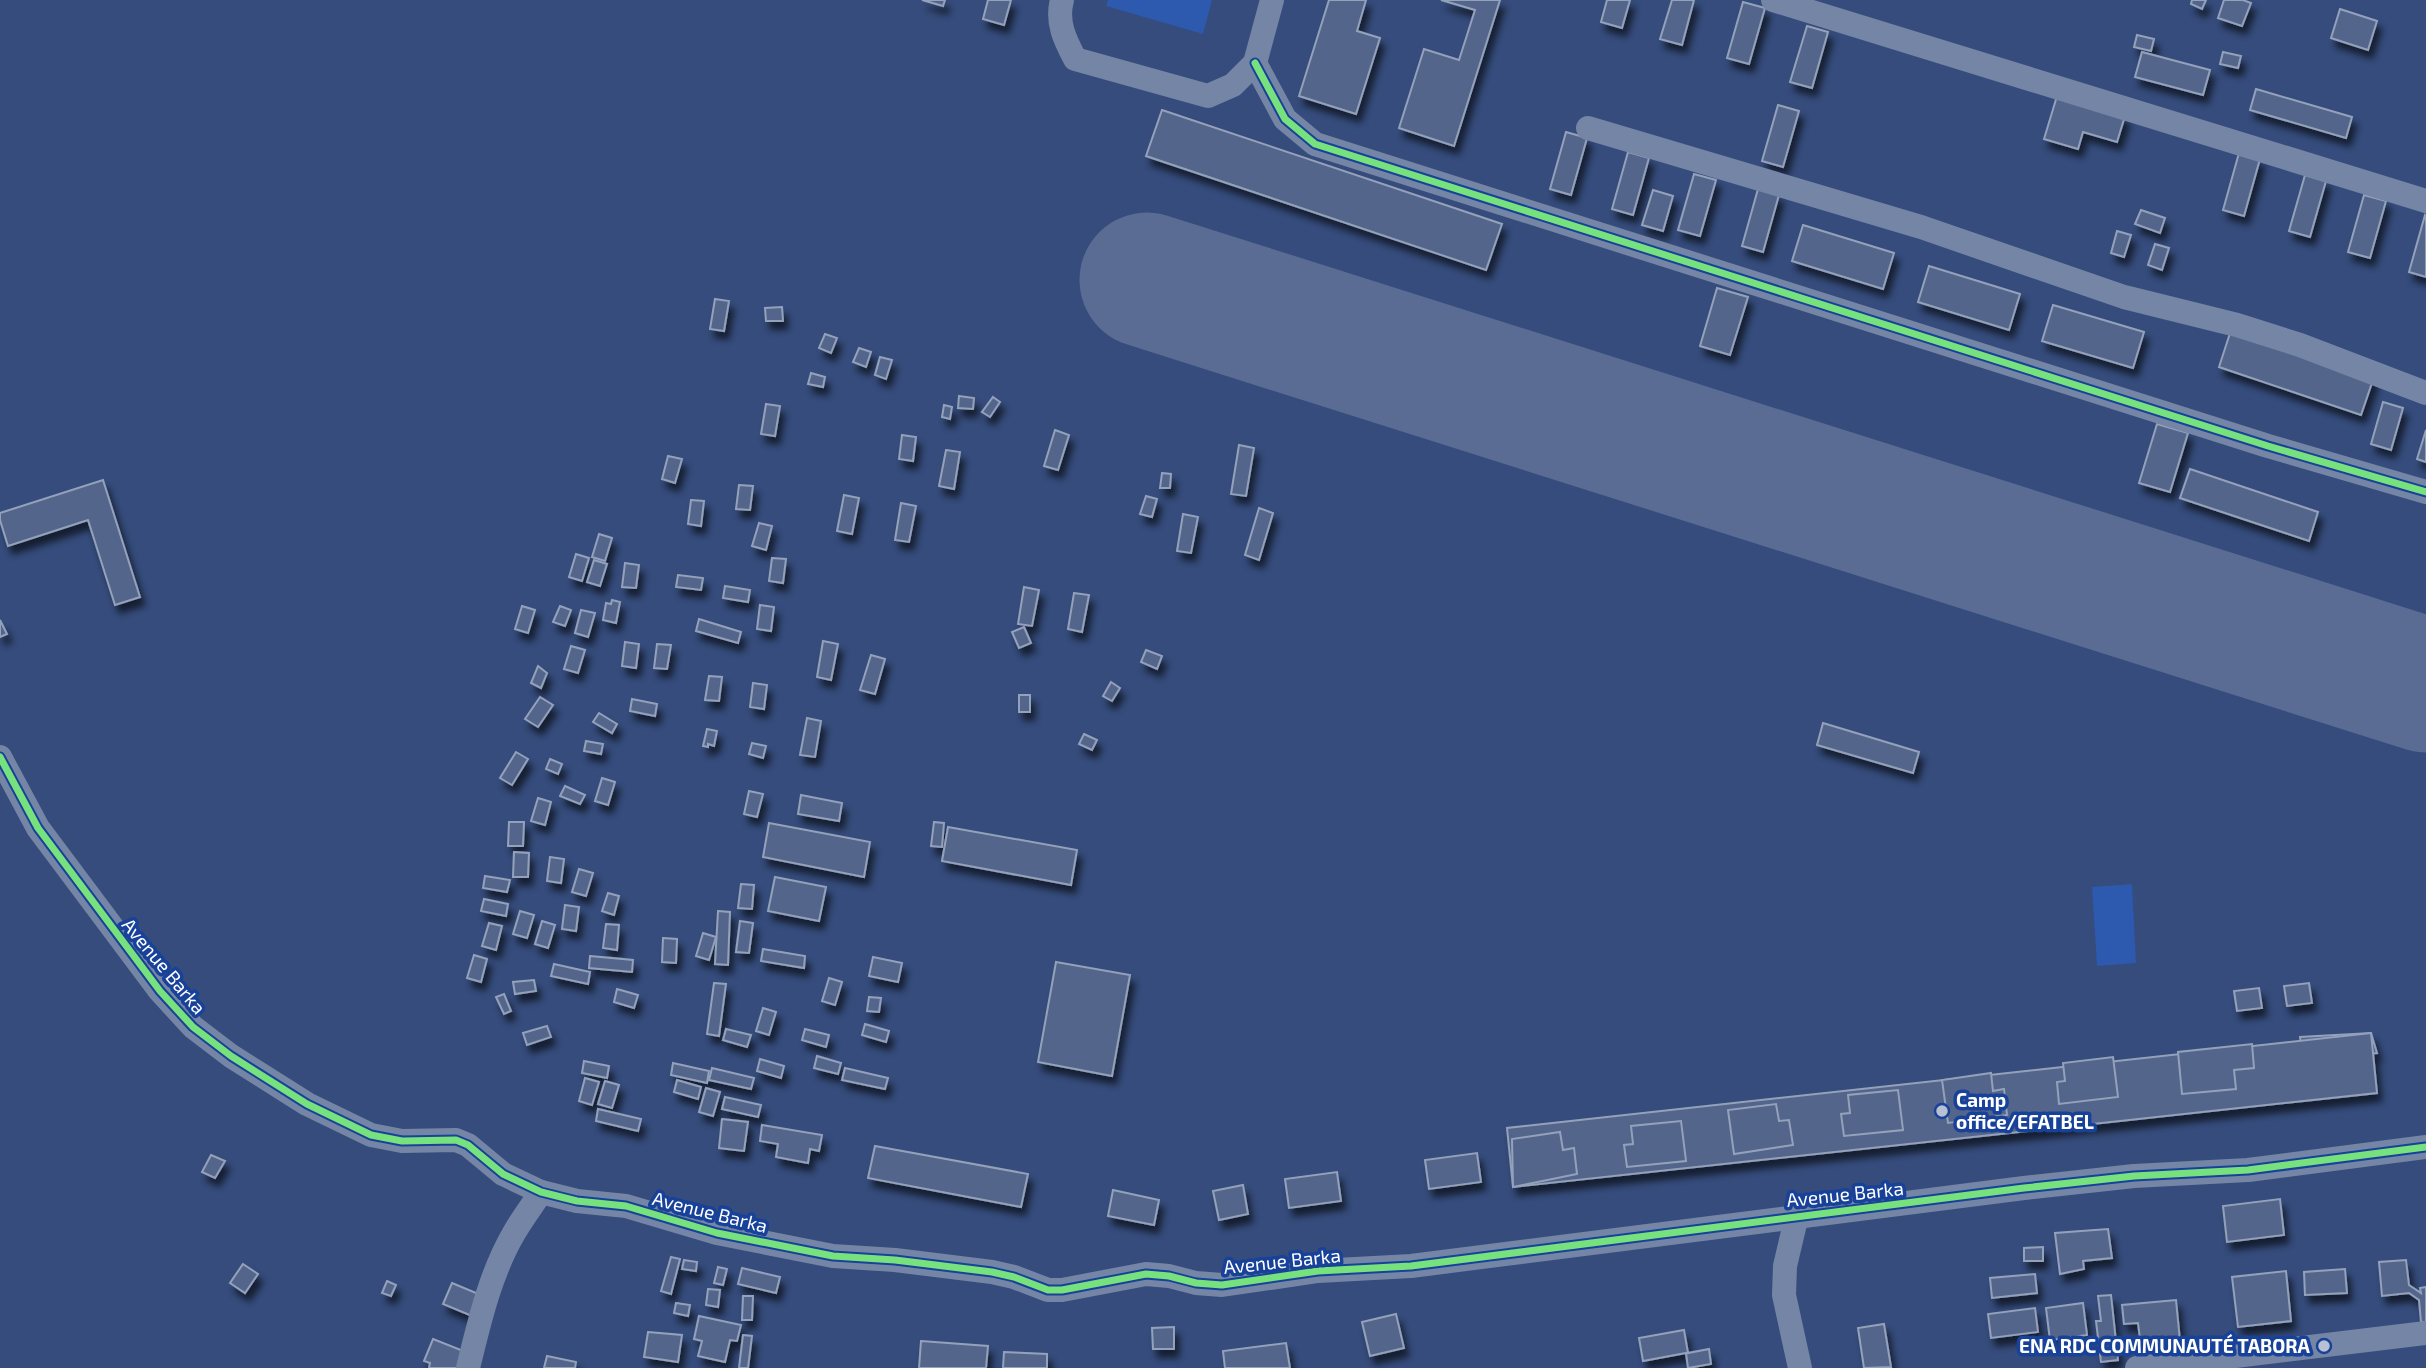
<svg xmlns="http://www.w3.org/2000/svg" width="2426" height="1368" viewBox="0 0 2426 1368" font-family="'Exo 2',sans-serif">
	<defs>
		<filter id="shadow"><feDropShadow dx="4.5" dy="8" stdDeviation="3.5" flood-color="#0009"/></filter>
	</defs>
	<rect width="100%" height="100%" fill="#354c7c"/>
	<!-- green -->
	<g fill="#2d59af">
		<polygon points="1108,0 1212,0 1203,34 1106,6"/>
		<polygon points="2132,884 2136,963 2097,966 2092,887"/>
	</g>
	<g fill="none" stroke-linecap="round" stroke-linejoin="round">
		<!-- runway -->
		<polyline stroke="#5a6c94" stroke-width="135" points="1147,280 2426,685"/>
	</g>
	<!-- building -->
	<g fill="#53658b" stroke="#94a1bb" stroke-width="2" filter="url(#shadow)">
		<polygon points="922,0 945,0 943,6"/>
		<polygon points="988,0 1011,0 1004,25 983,19"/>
		<polygon points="1329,0 1366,0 1357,31 1380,38 1356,114 1299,96"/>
		<polygon points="1441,0 1500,0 1454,146 1399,128 1424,49 1459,60 1475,10"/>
		<polygon points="1607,0 1630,0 1622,28 1601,22"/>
		<polygon points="1672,0 1694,0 1682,45 1660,39"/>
		<polygon points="2192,0 2206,0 2202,9 2191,4"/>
		<polygon points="2224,0 2243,0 2251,3 2242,26 2218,18"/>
		<polygon points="1743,2 1765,8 1749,64 1727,58"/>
		<polygon points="2340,9 2377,21 2368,50 2331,38"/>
		<polygon points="1807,26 1828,32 1812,88 1790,82"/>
		<polygon points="2137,35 2154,39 2151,51 2134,47"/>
		<polygon points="2142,52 2210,70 2203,95 2135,77"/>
		<polygon points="2223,52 2241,56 2238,68 2220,64"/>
		<polygon points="2256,89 2352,117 2346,138 2250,110"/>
		<polygon points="2057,96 2125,116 2117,142 2083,132 2078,149 2044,139"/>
		<polygon points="1778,105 1799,111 1783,167 1762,161"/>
		<polygon points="1162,110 1502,224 1486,270 1146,156"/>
		<polygon points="1566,132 1587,138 1571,195 1550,189"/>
		<polygon points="1628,152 1649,158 1633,215 1612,209"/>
		<polygon points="2239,153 2260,159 2244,216 2223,210"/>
		<polygon points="1694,174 1716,180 1700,236 1678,230"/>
		<polygon points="2305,175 2326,181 2310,237 2289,231"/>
		<polygon points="1758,189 1779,195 1763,252 1742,246"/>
		<polygon points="1653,190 1673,196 1663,231 1642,225"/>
		<polygon points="2364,195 2386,201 2370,258 2348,252"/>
		<polygon points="2141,210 2165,218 2160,233 2135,224"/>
		<polygon points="2425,215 2426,216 2426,277 2409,272"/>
		<polygon points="1803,225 1894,253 1883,289 1792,261"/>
		<polygon points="2117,231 2131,235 2124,257 2111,253"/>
		<polygon points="2155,244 2169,248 2162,270 2148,265"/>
		<polygon points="1929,266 2020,294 2009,330 1918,302"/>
		<polygon points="1717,288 1748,297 1730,355 1700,346"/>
		<polygon points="715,299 729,301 724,331 710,329"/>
		<polygon points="2053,305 2144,332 2133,368 2042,341"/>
		<polygon points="782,307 783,321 766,321 765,308"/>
		<polygon points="2232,327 2375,374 2361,415 2219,367"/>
		<polygon points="825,334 837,338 831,353 819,348"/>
		<polygon points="859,348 871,352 866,367 853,362"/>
		<polygon points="880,357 892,360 886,379 875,375"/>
		<polygon points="811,373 825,377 823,387 808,384"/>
		<polygon points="959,396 974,398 973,409 958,408"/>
		<polygon points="993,397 1000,402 990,417 982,412"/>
		<polygon points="2383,402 2403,408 2391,450 2371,444"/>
		<polygon points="766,404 780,406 775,436 761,434"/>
		<polygon points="944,405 952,407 950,419 942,417"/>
		<polygon points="2157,424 2188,433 2170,492 2139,483"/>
		<polygon points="1055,430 1069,435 1058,470 1044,466"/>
		<polygon points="2426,430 2426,462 2417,459"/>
		<polygon points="902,435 916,437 913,461 899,459"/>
		<polygon points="1239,445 1254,448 1246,496 1231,494"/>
		<polygon points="946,450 960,452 954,489 939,486"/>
		<polygon points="668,456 682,459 675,483 662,479"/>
		<polygon points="2190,469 2318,512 2309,541 2180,498"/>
		<polygon points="1162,473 1171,474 1170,488 1160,488"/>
		<polygon points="103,480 140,597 115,605 88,520 8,546 0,520 0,513"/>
		<polygon points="739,485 753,486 750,510 736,509"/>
		<polygon points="844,495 859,498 852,534 837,531"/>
		<polygon points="1146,496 1157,499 1152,517 1140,514"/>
		<polygon points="691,500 704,501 701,526 688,524"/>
		<polygon points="901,503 916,506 909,542 895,540"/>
		<polygon points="1259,508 1273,513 1259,560 1245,555"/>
		<polygon points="1183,514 1198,517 1191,553 1177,551"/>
		<polygon points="759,523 772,526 766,550 752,546"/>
		<polygon points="599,534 612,538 605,561 592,557"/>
		<polygon points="576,554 589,558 582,581 569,577"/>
		<polygon points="772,558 786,559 783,583 769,581"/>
		<polygon points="594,560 607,564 600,586 587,582"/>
		<polygon points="625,563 639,565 636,588 622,587"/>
		<polygon points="678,575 703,578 701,590 676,587"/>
		<polygon points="725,586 750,590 748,602 723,598"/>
		<polygon points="1024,587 1039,590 1032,626 1018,624"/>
		<polygon points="1074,593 1089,595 1082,632 1068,629"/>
		<polygon points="612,600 620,602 616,623 603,620 606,603 611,604"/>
		<polygon points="760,605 774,607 771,631 757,629"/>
		<polygon points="522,606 535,610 528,633 515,629"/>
		<polygon points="560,606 571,610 565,626 553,622"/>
		<polygon points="581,610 595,613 588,637 575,633"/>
		<polygon points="699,619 741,632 738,643 696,631"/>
		<polygon points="0,620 7,634 0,637"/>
		<polygon points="1024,627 1031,643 1019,648 1012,632"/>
		<polygon points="823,641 838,644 831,680 817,677"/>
		<polygon points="625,642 639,644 636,668 622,666"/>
		<polygon points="657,644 671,645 667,669 654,668"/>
		<polygon points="571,646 585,650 578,673 564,669"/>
		<polygon points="1146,650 1162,656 1157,669 1141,662"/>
		<polygon points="871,655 885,659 875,694 860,690"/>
		<polygon points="538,666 547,673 541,688 531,683"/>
		<polygon points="709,676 722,677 719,701 705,700"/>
		<polygon points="1111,682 1120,688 1112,701 1103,696"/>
		<polygon points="753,683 767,685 764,709 750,707"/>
		<rect x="1019" y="695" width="11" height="17"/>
		<polygon points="540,697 553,705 538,727 525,719"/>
		<polygon points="632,699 657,704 655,716 630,711"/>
		<polygon points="599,713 617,724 612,733 593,722"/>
		<polygon points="807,718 821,721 815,757 800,755"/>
		<polygon points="1823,723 1919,752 1913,773 1817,745"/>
		<polygon points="707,729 717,731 714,746 708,744 708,747 703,746"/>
		<polygon points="1084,734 1097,740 1092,750 1079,744"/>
		<polygon points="586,741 603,744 601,754 584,751"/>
		<polygon points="752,743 766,746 763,758 749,754"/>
		<polygon points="516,752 528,759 512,785 500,778"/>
		<polygon points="550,759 562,764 558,774 546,769"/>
		<polygon points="602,778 615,782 608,805 595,801"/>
		<polygon points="565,786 585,795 580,804 560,796"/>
		<polygon points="749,791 763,794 757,817 744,814"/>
		<polygon points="801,795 842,803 839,821 798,814"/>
		<polygon points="538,798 551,802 545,825 531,821"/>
		<polygon points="509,822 524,822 523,846 508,846"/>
		<polygon points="934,822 944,823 942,847 931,846"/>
		<polygon points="769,823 870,842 864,877 763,857"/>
		<polygon points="948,827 1077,850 1071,885 942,861"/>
		<polygon points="514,852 529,853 528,877 513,877"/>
		<polygon points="550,857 564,859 561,883 547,881"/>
		<polygon points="579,869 593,873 586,896 572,892"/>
		<polygon points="485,876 510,880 507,892 483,888"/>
		<polygon points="775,877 826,887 819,921 768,911"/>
		<polygon points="741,884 754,885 752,909 738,908"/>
		<polygon points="608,893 619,896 614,915 602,911"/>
		<polygon points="484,899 508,904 506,916 481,911"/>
		<polygon points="565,905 579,907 576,931 562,929"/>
		<polygon points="520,911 534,915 527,938 513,934"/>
		<polygon points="718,911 730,912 728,965 715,964"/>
		<polygon points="542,921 555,925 548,948 535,944"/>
		<polygon points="740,921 753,923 749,953 736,952"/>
		<polygon points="489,923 502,926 496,950 482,946"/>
		<polygon points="606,924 619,925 617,950 603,948"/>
		<polygon points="703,933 716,937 709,960 696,956"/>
		<polygon points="663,938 677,939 676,963 662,962"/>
		<polygon points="763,949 805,956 804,968 761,961"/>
		<polygon points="474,955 487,959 481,982 467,978"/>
		<polygon points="590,956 633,960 632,972 589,968"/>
		<polygon points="873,957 902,963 898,982 869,976"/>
		<polygon points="1056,962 1130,975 1112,1076 1038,1062"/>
		<polygon points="554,964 590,972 588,984 551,976"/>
		<polygon points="829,978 842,982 835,1005 822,1001"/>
		<polygon points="534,980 536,991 515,994 513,982"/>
		<polygon points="714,983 726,984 719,1036 707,1034"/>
		<polygon points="2309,983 2312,1003 2287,1006 2284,986"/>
		<polygon points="2259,988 2262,1008 2237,1011 2234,991"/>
		<polygon points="617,989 638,995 634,1008 614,1002"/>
		<polygon points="504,994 511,1011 504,1014 496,997"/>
		<polygon points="869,997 881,998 879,1012 867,1011"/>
		<polygon points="763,1008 776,1012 769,1035 756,1031"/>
		<polygon points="865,1024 889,1031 886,1042 862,1035"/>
		<polygon points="547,1026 551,1037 527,1045 523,1033"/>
		<polygon points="726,1029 751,1035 747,1047 723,1040"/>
		<polygon points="805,1029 829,1035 826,1047 802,1040"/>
		<polygon points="2371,1033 2377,1053 2356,1055 2358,1074 2305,1080 2300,1037"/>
		<polygon points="2371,1033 2377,1093 1513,1187 1507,1128"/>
		<polygon points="2252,1044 2254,1068 2234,1070 2236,1089 2182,1094 2178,1052"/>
		<polygon points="817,1056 841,1063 838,1074 814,1068"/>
		<polygon points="2113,1057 2118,1097 2059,1104 2057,1082 2065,1081 2063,1063"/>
		<polygon points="760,1059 784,1066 781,1078 757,1071"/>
		<polygon points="584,1061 609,1066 607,1078 582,1073"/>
		<polygon points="673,1063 709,1071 707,1083 671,1075"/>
		<polygon points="712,1068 754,1078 751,1089 709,1080"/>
		<polygon points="845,1068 888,1078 885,1089 842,1080"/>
		<polygon points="1991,1073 1993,1091 2004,1089 2007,1115 1948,1123 1942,1080"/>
		<polygon points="585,1078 599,1082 592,1105 579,1101"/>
		<polygon points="677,1080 701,1087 698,1099 674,1092"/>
		<polygon points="605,1081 619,1085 612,1108 598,1104"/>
		<polygon points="706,1088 720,1092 713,1116 699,1112"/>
		<polygon points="1898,1090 1903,1130 1844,1136 1841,1114 1850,1113 1848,1095"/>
		<polygon points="725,1097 761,1105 758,1117 722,1109"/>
		<polygon points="1776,1104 1779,1121 1789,1120 1793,1145 1734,1154 1728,1110"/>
		<polygon points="598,1109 641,1119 638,1131 596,1121"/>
		<polygon points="722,1119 748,1122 744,1151 719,1148"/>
		<polygon points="1681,1121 1686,1161 1627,1167 1624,1145 1633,1144 1631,1126"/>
		<polygon points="762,1125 822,1135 819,1151 810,1149 808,1163 776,1157 778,1144 760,1141"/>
		<polygon points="1560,1132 1563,1150 1574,1148 1577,1174 1513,1187 1512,1139"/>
		<polygon points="875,1146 1028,1174 1021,1207 868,1178"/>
		<polygon points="1477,1153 1481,1182 1429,1189 1425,1160"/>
		<polygon points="211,1155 225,1161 215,1178 202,1172"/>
		<polygon points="1337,1172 1341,1201 1289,1208 1285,1179"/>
		<polygon points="1243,1185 1248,1214 1219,1220 1213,1191"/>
		<polygon points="1113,1190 1159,1200 1154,1225 1108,1216"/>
		<polygon points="2280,1199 2284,1235 2227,1242 2223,1206"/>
		<polygon points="2108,1229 2112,1258 2083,1261 2084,1269 2060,1274 2055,1233"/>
		<polygon points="2043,1247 2043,1261 2024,1261 2024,1248"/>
		<polygon points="671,1257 680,1259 671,1294 661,1291"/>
		<polygon points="684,1260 697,1262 696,1271 682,1269"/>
		<polygon points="2406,1260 2409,1285 2421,1293 2420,1288 2426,1287 2426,1322 2421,1322 2419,1300 2409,1293 2382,1296 2379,1262"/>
		<polygon points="243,1264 258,1274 245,1293 230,1283"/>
		<polygon points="718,1267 727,1269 723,1285 714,1283"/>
		<polygon points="742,1268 780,1277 776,1293 738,1284"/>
		<polygon points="2345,1269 2347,1293 2305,1295 2304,1272"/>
		<polygon points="2286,1271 2291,1321 2238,1327 2232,1277"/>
		<polygon points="2035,1274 2037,1293 1992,1298 1990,1278"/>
		<polygon points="387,1281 396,1285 391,1296 382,1293"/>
		<polygon points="452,1283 481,1295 472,1316 443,1304"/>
		<polygon points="708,1289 720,1290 718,1307 706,1305"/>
		<polygon points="2111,1295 2118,1360 2101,1362 2096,1321 2101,1321 2098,1296"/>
		<polygon points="743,1296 753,1296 752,1320 742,1320"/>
		<polygon points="2176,1300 2181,1351 2142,1355 2138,1323 2124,1324 2122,1305"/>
		<polygon points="676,1303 690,1305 688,1316 674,1313"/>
		<polygon points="2083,1303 2087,1335 2050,1340 2046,1308"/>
		<polygon points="2035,1308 2038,1332 1991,1338 1988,1314"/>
		<polygon points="1396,1314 1404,1348 1370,1356 1362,1322"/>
		<polygon points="699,1316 741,1325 737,1341 730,1340 725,1362 698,1356 702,1341 694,1339"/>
		<polygon points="1884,1324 1891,1367 1864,1368 1858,1328"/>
		<polygon points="1174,1327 1174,1349 1153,1349 1152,1328"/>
		<polygon points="1684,1330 1688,1353 1709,1349 1711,1364 1688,1368 1686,1353 1643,1361 1639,1338"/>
		<polygon points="648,1332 682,1335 678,1362 644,1357"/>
		<polygon points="743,1335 752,1336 748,1368 739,1368"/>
		<polygon points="433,1339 466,1352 461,1368 429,1368 430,1363 424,1361"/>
		<polygon points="921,1341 988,1346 986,1368 919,1368"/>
		<polygon points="1286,1343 1290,1368 1225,1368 1223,1351"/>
		<polygon points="1004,1352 1047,1354 1047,1368 1003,1368"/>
		<polygon points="547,1356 576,1362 575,1368 544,1368"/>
	</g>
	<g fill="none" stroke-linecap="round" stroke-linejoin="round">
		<!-- minor -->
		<g stroke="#7585a6" stroke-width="24">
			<path d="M1062 0C1056 22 1065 40 1075 59L1208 96 1233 85 1255 63 1272 0"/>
			<polyline points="1773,0 2426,201"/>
			<polyline points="1255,63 1285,119 1315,144 2268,446 2426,492"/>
			<polyline points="1588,128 1921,227 2124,297 2237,325 2300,345 2426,393"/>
			<polyline points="0,757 38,828 160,991 193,1027 231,1056 307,1104 371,1135 402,1141 456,1140 468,1145 503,1174 541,1192 577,1201 626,1206 717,1233 833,1256 895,1260 992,1272 1014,1277 1048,1290 1062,1290 1146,1274 1169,1276 1196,1283 1222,1285 1318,1271 1411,1266 2024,1188 2134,1176 2248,1170 2426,1147"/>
			<polyline points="1797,1215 1785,1266 1784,1295 1800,1368"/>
			<path d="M468 1368C479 1323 490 1274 514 1233 522 1219 532 1206 541 1192"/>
			<polyline points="2137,1368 2426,1333"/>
		</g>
		<!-- cycleway casing -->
		<g stroke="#184299" stroke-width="11">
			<g id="cycleway">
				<polyline points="1255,63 1285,119 1315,144 2268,446 2426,492"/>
				<polyline points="0,757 38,828 160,991 193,1027 231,1056 307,1104 371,1135 402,1141 456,1140 468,1145 503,1174 541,1192 577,1201 626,1206 717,1233 833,1256 895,1260 992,1272 1014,1277 1048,1290 1062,1290 1146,1274 1169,1276 1196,1283 1222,1285 1318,1271 1411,1266 2024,1188 2134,1176 2248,1170 2426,1147"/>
			</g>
		</g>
		<!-- cycleway -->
		<use href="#cycleway" stroke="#77e17e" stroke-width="7"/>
	</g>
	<!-- markers -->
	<g fill="#b8c0d1" stroke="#184299" stroke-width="2.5">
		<circle cx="1942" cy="1111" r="7"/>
		<circle cx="2324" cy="1346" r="7"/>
	</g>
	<g text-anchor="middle" stroke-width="7" stroke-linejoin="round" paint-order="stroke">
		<!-- street labels -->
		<g font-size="19" fill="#fff" stroke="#184299">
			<text transform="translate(164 966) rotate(50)" y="7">Avenue Barka</text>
			<text transform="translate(1845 1194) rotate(-6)" y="7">Avenue Barka</text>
			<text transform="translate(710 1212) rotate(14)" y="7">Avenue Barka</text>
			<text transform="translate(1282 1261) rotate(-6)" y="7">Avenue Barka</text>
		</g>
		<!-- poi labels -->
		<g font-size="19" font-weight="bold" fill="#fff" stroke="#184299" text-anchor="start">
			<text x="1956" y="1107">Camp<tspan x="1956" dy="22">office/EFATBEL</tspan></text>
			<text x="2310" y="1353" text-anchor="end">ENA RDC COMMUNAUTÉ TABORA</text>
		</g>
	</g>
</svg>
